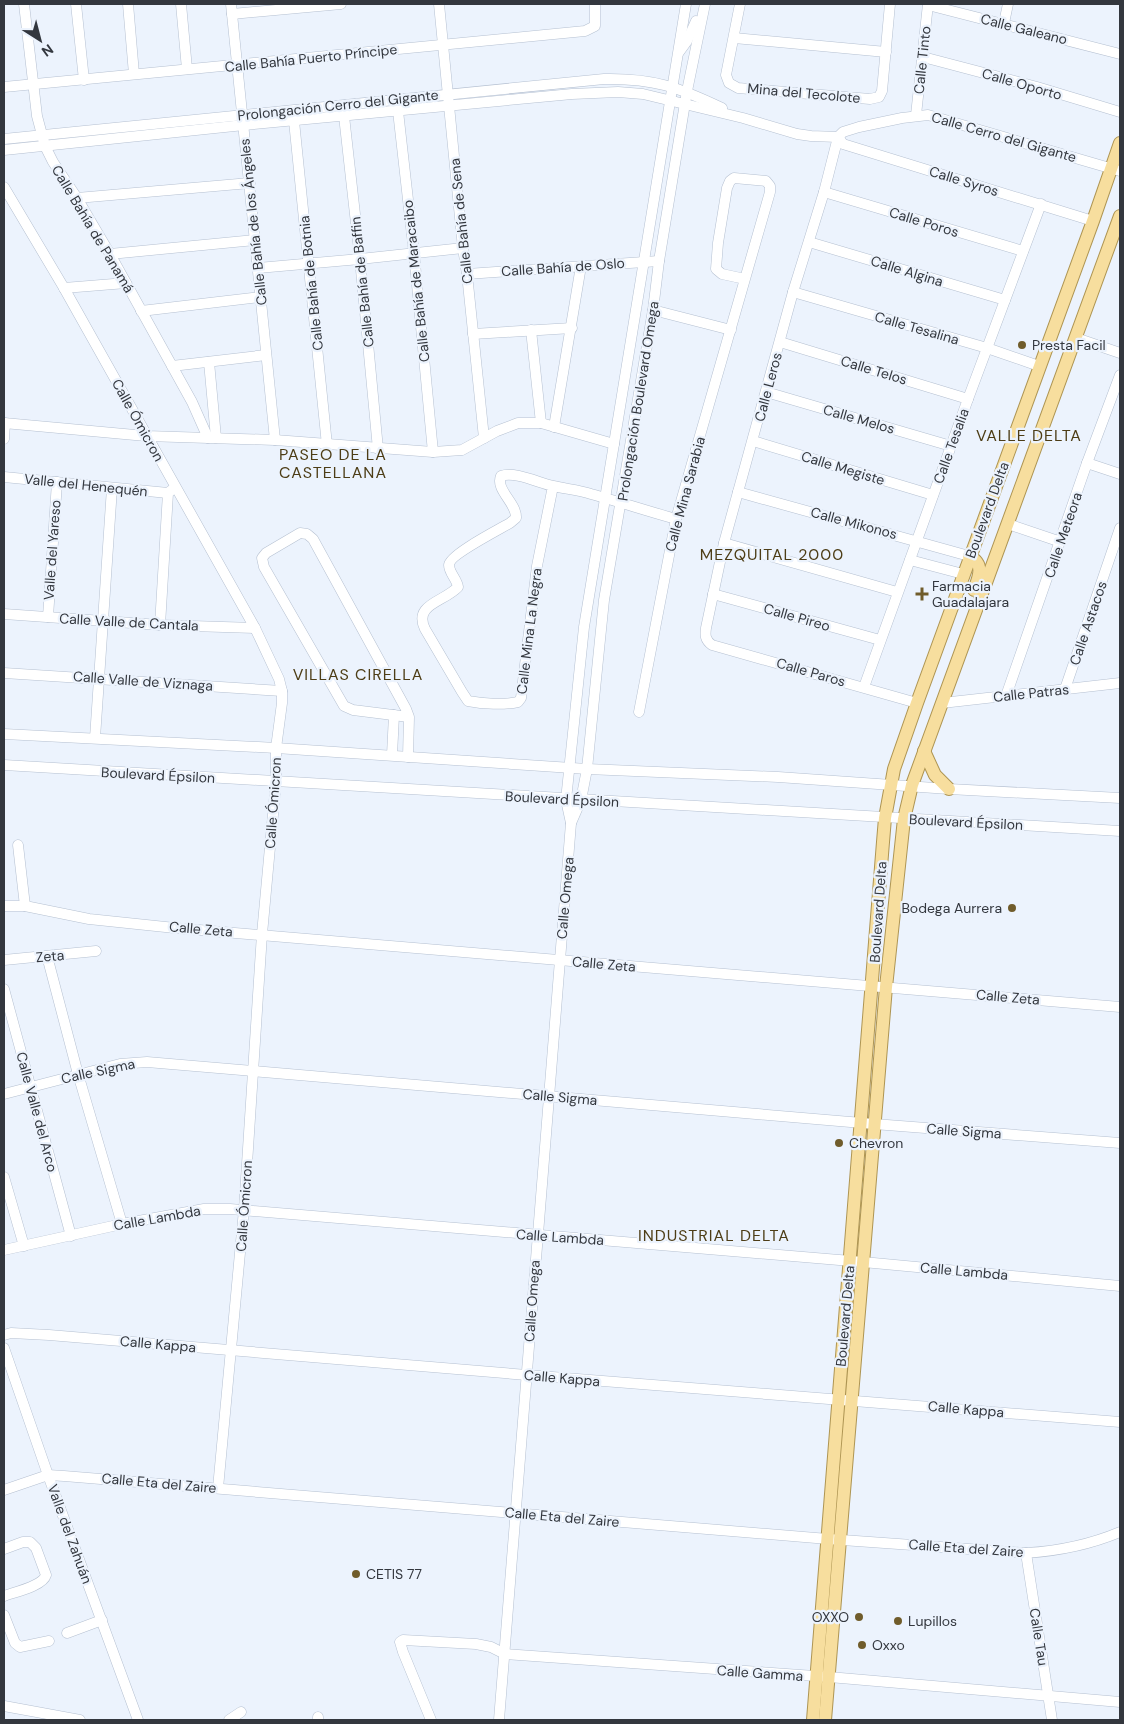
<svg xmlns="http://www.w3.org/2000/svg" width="1124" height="1724" viewBox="0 0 1124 1724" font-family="'DM Sans',sans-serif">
	<rect width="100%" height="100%" fill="#ecf3fd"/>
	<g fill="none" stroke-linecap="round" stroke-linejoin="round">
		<!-- minor casing -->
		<g stroke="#b5c0d1" stroke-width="11">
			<g id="minor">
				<polyline points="24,4 37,116 45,146 53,162 77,198 110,254 192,402 208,438"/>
				<polyline points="76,4 84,80"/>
				<polyline points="128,4 134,74"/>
				<polyline points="181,4 187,69"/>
				<polyline points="231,4 275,440"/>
				<polyline points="439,4 463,248 467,274 484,438"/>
				<polyline points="740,4 726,75 729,83 738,88 870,99 879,97 882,91 890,4"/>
				<polyline points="928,5 1120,54"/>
				<polyline points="232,14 341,4"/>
				<polyline points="1004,23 1008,4"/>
				<polyline points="734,38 886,52"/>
				<polyline points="679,52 687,41 696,21"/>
				<polyline points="923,57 1037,87 1120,112"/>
				<polyline points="4,87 585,31 595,26 595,4"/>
				<polyline points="398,111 414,253 433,452"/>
				<polyline points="916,115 928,4"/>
				<polyline points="344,116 360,259 378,449"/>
				<polyline points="294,121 327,445"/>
				<path d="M838 137 824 192 793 292 724 543 706 628C705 635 705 640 712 645L917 703"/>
				<polyline points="838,137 843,144 1093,221"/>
				<path d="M4 139 604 79C653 78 678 87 722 108"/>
				<polyline points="4,150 244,125 572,94 618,92 643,94 743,118 797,134 811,136 838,137 843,132 859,127 902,118 928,115 1120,171"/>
				<polyline points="4,187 64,288 255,628 279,679 282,691 282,703 276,748 276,782 262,934 244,1210 218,1488"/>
				<polyline points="824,192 1023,251"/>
				<polyline points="77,198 250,183"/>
				<polyline points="809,242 1005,300"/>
				<polyline points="110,254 255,240"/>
				<polyline points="258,268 360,259 463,248"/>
				<polyline points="467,274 659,261"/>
				<polyline points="64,288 126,283"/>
				<polyline points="793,292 987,348 1039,366"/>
				<polyline points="653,310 731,330"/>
				<polyline points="141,311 261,297"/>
				<polyline points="531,330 541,423"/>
				<polyline points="473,334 572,328"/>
				<polyline points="1076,338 1120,353"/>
				<polyline points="780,342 968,399"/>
				<polyline points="209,362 216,438"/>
				<polyline points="172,366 266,355"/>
				<polyline points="766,392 951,446"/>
				<polyline points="4,423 146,436 275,440 433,452 462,450 497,431 518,423 541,423 614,444"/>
				<polyline points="554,427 581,266"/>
				<polyline points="4,439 5,423"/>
				<polyline points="753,441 933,495"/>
				<polyline points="1087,463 1120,474"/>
				<polyline points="4,477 168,493"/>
				<path d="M553 486 537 566 521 698 518 702C504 705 483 704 468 701L462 692 425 629C413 604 444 602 458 587 457 579 449 573 449 565 449 555 500 529 510 523L516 518C517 503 495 490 501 476 515 471 539 483 553 486 566 489 579 490 591 494 620 502 647 511 676 519"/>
				<polyline points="738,492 969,556"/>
				<polyline points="1008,524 1061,542"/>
				<polyline points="724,543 897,592"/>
				<polyline points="910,560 963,574"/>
				<polyline points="713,594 880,640"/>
				<polyline points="4,614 160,625 255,628"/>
				<polyline points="48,617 57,482"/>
				<polyline points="160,625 168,493 173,489"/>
				<polyline points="4,673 282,691"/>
				<polyline points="864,687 968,399 1041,204"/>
				<polyline points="1065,689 1120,528"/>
				<polyline points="1006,696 1087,463 1120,375"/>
				<polyline points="942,703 1120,683"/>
				<polyline points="639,712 676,519 770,192 770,186 766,181 734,178 730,181 727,188 718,243 716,269 722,274 745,279"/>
				<polyline points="4,734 276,748 587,769 778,777 949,789 1120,798"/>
				<polyline points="95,738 112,488"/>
				<polyline points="392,755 394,715"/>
				<polyline points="408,757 409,717 406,709 313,539 307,534 300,533 266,553 262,558 264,567 344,706 353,710 409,717"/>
				<polyline points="4,765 1120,831"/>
				<polyline points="571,823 581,800 587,769 604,600 653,310 659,261 687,91 705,4"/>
				<polyline points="18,845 25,906"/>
				<polyline points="4,906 25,906 89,919 175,928 1120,1007"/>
				<polyline points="47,956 78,1074 122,1224"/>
				<polyline points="4,960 96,951"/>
				<polyline points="4,989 71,1236"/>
				<polyline points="4,1094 120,1064 147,1062 874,1124 1120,1143"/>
				<polyline points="4,1177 24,1246"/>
				<polyline points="4,1250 122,1224 204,1209 230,1209 863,1262 1120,1286"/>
				<polyline points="4,1335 11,1333 49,1335 527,1375 1120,1422"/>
				<polyline points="4,1348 48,1475 138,1720"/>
				<path d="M4 1490 48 1475 64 1476 828 1539 1026 1553C1059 1551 1089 1545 1120 1532"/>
				<path d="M4 1549 23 1542H30L36 1548 46 1575C43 1586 15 1592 4 1596"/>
				<polyline points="1026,1553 1052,1720"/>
				<polyline points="4,1615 15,1643 20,1647 49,1641"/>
				<polyline points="67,1633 102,1620"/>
				<polyline points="4,1706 80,1720"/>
				<polyline points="318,1717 318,1720"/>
				<polyline points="229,1720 241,1712"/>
				<polyline points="431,1720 403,1652 400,1642 403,1640 476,1644 491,1647 505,1654 829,1677 1120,1702"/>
				<polyline points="499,1720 571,823 566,800 584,627 686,4"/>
			</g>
		</g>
		<!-- major casing -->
		<g stroke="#ae9553" stroke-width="14">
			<g id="major">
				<path d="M969 556C985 564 979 577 974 590"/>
				<polyline points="924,751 935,775 949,789"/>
				<polyline points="813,1720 883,842 885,818 894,769 917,703 1093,221 1120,143"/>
				<polyline points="825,1720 886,987 904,819 912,785 1120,216"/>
			</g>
		</g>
		<!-- minor -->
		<use href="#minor" stroke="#fff" stroke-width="10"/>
		<!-- major -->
		<use href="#major" stroke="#f7de9e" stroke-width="12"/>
	</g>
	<!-- markers -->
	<g fill="#705c2b" stroke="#ecf3fd" stroke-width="2">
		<circle cx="1022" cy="345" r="5"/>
		<path d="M919.5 586.5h5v5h5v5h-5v5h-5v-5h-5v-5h5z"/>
		<circle cx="1012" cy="908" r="5"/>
		<circle cx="839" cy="1143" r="5"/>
		<circle cx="356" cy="1574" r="5"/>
		<circle cx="859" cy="1617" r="5"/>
		<circle cx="898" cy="1621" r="5"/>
		<circle cx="862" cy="1645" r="5"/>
	</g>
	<g text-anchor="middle" stroke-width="4.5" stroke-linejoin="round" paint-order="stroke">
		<!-- street labels -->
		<g font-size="14" fill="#33373e" stroke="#ecf3fd">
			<text transform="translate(1024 29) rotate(14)" y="5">Calle Galeano</text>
			<text transform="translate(311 58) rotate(-6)" y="5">Calle Bahía Puerto Príncipe</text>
			<text transform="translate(922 60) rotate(-84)" y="5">Calle Tinto</text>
			<text transform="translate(1022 84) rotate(16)" y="5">Calle Oporto</text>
			<text transform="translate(804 93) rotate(5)" y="5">Mina del Tecolote</text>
			<text transform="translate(338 105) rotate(-6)" y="5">Prolongación Cerro del Gigante</text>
			<text transform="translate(1004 137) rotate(16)" y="5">Calle Cerro del Gigante</text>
			<text transform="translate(964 181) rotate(17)" y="5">Calle Syros</text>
			<text transform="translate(461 221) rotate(-96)" y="5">Calle Bahía de Sena</text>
			<text transform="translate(253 222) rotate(-96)" y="5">Calle Bahía de los Ángeles</text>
			<text transform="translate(924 222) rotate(17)" y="5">Calle Poros</text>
			<text transform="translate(93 229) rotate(59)" y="5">Calle Bahía de Panamá</text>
			<text transform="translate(563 267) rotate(-4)" y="5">Calle Bahía de Oslo</text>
			<text transform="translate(907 271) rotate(17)" y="5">Calle Algina</text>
			<text transform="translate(416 281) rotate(-96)" y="5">Calle Bahía de Maracaibo</text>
			<text transform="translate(362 282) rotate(-96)" y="5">Calle Bahía de Baffin</text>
			<text transform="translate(311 283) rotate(-96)" y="5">Calle Bahía de Botnia</text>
			<text transform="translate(917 328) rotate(16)" y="5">Calle Tesalina</text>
			<text transform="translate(874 370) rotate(17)" y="5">Calle Telos</text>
			<text transform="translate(768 387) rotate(-75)" y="5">Calle Leros</text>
			<text transform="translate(638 401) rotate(-81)" y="5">Prolongación Boulevard Omega</text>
			<text transform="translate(859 419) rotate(16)" y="5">Calle Melos</text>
			<text transform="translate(138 420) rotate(61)" y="5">Calle Ómicron</text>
			<text transform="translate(951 446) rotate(-70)" y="5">Calle Tesalia</text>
			<text transform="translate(843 468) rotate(17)" y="5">Calle Megiste</text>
			<text transform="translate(86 485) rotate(6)" y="5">Valle del Henequén</text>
			<text transform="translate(685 494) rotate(-75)" y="5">Calle Mina Sarabia</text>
			<text transform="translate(987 510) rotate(-70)" y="5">Boulevard Delta</text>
			<text transform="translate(854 523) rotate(15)" y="5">Calle Mikonos</text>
			<text transform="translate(1063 535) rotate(-71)" y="5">Calle Meteora</text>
			<text transform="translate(52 550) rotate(-86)" y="5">Valle del Yareso</text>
			<text transform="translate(797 617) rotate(16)" y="5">Calle Pireo</text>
			<text transform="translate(129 622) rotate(3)" y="5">Calle Valle de Cantala</text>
			<text transform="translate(1088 623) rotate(-71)" y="5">Calle Astacos</text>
			<text transform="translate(529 631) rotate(-83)" y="5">Calle Mina La Negra</text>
			<text transform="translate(811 672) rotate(16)" y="5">Calle Paros</text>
			<text transform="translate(143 681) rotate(4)" y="5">Calle Valle de Viznaga</text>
			<text transform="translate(1031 693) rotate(-6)" y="5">Calle Patras</text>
			<text transform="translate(158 775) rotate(3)" y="5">Boulevard Épsilon</text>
			<text transform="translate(562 799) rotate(3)" y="5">Boulevard Épsilon</text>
			<text transform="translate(273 803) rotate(-86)" y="5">Calle Ómicron</text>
			<text transform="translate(966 822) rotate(3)" y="5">Boulevard Épsilon</text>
			<text transform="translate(565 898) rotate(-85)" y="5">Calle Omega</text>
			<text transform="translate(878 912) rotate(-86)" y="5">Boulevard Delta</text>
			<text transform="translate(201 929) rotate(5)" y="5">Calle Zeta</text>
			<text transform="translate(50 956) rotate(-5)" y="5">Zeta</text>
			<text transform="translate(604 964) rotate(5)" y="5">Calle Zeta</text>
			<text transform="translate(1008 997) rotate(5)" y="5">Calle Zeta</text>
			<text transform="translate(98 1071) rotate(-12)" y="5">Calle Sigma</text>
			<text transform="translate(560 1097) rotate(5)" y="5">Calle Sigma</text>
			<text transform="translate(37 1112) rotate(75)" y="5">Calle Valle del Arco</text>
			<text transform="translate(964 1131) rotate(4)" y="5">Calle Sigma</text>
			<text transform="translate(244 1206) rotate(-86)" y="5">Calle Ómicron</text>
			<text transform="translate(157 1218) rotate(-10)" y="5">Calle Lambda</text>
			<text transform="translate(560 1237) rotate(4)" y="5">Calle Lambda</text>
			<text transform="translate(964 1271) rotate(5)" y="5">Calle Lambda</text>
			<text transform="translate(532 1301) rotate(-86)" y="5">Calle Omega</text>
			<text transform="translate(845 1316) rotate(-85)" y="5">Boulevard Delta</text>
			<text transform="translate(158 1344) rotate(5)" y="5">Calle Kappa</text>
			<text transform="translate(562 1378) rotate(5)" y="5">Calle Kappa</text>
			<text transform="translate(966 1409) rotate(5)" y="5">Calle Kappa</text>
			<text transform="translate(159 1483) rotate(5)" y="5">Calle Eta del Zaire</text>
			<text transform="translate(562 1517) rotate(5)" y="5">Calle Eta del Zaire</text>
			<text transform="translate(70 1534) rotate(70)" y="5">Valle del Zahuán</text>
			<text transform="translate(966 1548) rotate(4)" y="5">Calle Eta del Zaire</text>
			<text transform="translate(1039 1637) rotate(81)" y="5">Calle Tau</text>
			<text transform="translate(760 1673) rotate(4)" y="5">Calle Gamma</text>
		</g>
		<!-- poi labels -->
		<g font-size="14" fill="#33373e" stroke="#ecf3fd" text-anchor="start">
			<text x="1032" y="350">Presta Facil</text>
			<text x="932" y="591">Farmacia<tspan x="932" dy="16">Guadalajara</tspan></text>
			<text x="1002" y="913" text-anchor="end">Bodega Aurrera</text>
			<text x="849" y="1148">Chevron</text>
			<text x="366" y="1579">CETIS 77</text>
			<text x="849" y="1622" text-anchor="end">OXXO</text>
			<text x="908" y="1626">Lupillos</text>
			<text x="872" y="1650">Oxxo</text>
		</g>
		<!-- quarter labels -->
		<g font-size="16" letter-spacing="1" fill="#4d3d16" stroke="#ecf3fd">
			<text x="1029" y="441">VALLE DELTA</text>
			<text x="333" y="460">PASEO DE LA<tspan x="333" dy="18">CASTELLANA</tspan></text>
			<text x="772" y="560">MEZQUITAL 2000</text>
			<text x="358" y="680">VILLAS CIRELLA</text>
			<text x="714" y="1241">INDUSTRIAL DELTA</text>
		</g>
	</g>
	<!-- border -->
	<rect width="1124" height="1724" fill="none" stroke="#33373e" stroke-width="10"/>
	<!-- north arrow -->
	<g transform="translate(40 40) rotate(144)" stroke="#ecf3fd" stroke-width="4" paint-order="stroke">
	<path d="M0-4L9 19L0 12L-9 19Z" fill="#33373e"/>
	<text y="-8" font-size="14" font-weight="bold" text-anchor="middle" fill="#33373e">N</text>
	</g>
</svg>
